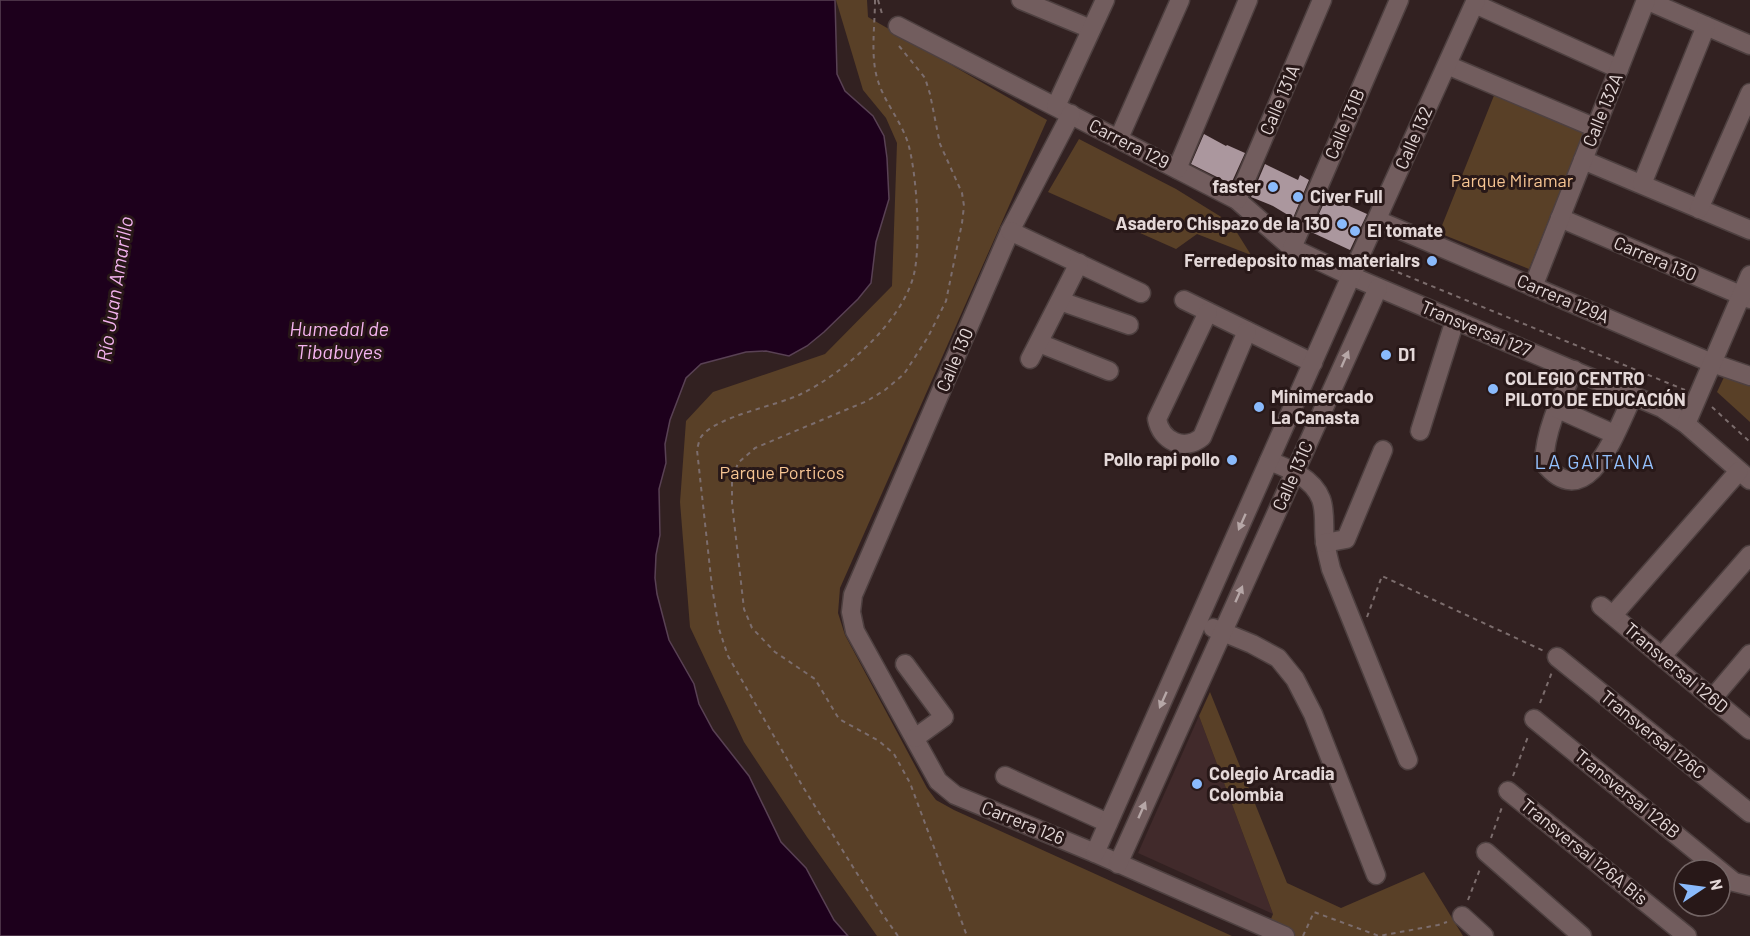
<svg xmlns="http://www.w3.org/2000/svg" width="1750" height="936" viewBox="0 0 1750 936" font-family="Barlow,sans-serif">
	<rect width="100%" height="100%" fill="#322121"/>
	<!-- built -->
	<polygon fill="#412a2b" points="1199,716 1273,914 1138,853"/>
	<!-- green -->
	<g fill="#594027">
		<polygon points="836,0 867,0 868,17 1047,120 840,588 838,613 845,635 927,788 936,800 954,810 1232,936 877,936 807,837 744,742 690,627 680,502 686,421 713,392 825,354 892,286 897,143 886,118 863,90"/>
		<polygon points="1495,93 1585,129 1529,269 1439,233"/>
		<polygon points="1079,139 1176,189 1231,223 1251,255 1197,234 1176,249 1048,192"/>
		<polygon points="1725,375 1750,384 1750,422 1717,392"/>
		<polygon points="1210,692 1287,883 1341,908 1424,872 1463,936 1264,936 1273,914 1199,716"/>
	</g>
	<!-- water -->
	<polygon fill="#1d001c" stroke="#594154" stroke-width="1.5" points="0,0 835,0 837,74 845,91 873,116 884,136 887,158 889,199 876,242 871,283 858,299 824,332 807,346 789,356 766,351 746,352 701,364 686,378 670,420 665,444 666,463 659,489 660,535 656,555 655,578 657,594 669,640 694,684 699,704 713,730 749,776 781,842 806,868 834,920 848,936 0,936"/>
	<!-- building -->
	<g fill="#ab979e">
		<polygon points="1204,134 1226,146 1227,145 1245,153 1231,184 1191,164"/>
		<polygon points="1265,164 1298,180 1300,175 1309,180 1293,218 1273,206 1251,197"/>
		<polygon points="1327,196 1367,214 1350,250 1311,232"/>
	</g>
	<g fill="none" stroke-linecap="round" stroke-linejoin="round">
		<!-- minor casing -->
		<g stroke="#4e4040" stroke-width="21">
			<g id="minor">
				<polyline points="1021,0 1091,29"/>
				<polyline points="1646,0 1750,45"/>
				<polyline points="1475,4 1619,69"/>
				<polyline points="898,26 1237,200 1292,248 1351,276 1662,408 1686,424 1750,480"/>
				<polyline points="1447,65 1596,128"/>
				<polyline points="1056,106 1105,0"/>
				<polyline points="1071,114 1010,231 853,595 851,612 855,631 938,781 955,795 1095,853 1285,936"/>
				<polyline points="1119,138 1180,0"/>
				<polyline points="1583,160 1750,230"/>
				<polyline points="1177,169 1248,0"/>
				<polyline points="1642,184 1706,26"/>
				<polyline points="1237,200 1322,0"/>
				<polyline points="1699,209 1750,93"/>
				<polyline points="1560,218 1750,299"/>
				<polyline points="1377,220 1712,363 1750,376"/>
				<polyline points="1010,231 1141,293"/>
				<polyline points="1292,248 1399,0"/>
				<polyline points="1533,287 1646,0"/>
				<polyline points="1184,300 1313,363"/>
				<polyline points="1060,301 1129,325"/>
				<path d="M1208 312 1157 419C1161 441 1184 452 1202 437L1247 331"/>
				<polyline points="1039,343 1109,371"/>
				<polyline points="1030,359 1079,263"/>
				<path d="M1574 370C1560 400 1545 430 1544 463 1588 518 1617 428 1633 396"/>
				<polyline points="1556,408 1614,434"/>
				<polyline points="1686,424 1750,275"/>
				<polyline points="1420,431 1455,320"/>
				<path d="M1269 461C1288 468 1313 478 1321 499 1326 512 1323 528 1325 541 1326 550 1329 560 1331 569L1408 760"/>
				<polyline points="1325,543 1346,539 1383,450"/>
				<polyline points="1601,606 1750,730"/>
				<polyline points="1613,615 1739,471"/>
				<polyline points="1213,628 1252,644 1278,658 1295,679 1313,714 1376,875"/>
				<polyline points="1662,656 1750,555"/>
				<polyline points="1557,657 1750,813"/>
				<polyline points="905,664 944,717 915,738"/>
				<polyline points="1712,699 1750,654"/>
				<polyline points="1534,719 1734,882 1750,886"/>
				<polyline points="1005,776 1108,823"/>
				<polyline points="1508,791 1687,936"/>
				<polyline points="1486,852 1582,936"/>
				<polyline points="1095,853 1351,276 1476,0"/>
				<polyline points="1118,864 1378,288"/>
				<polyline points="1462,916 1484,936"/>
			</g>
		</g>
		<!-- path -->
		<g stroke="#7c6d6d" stroke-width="2" stroke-dasharray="4.5 4.5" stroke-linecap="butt">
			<path d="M875 0C875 26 870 57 878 81 885 103 901 121 908 143 917 174 921 244 914 274 903 321 843 374 801 394 777 406 716 416 701 437 699 440 698 446 697 450L712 587 719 629 728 656 803 787 883 915 898 936"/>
			<polyline points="878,0 883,17"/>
			<polyline points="899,46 925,78 930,94 940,144 962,193 964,206 962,223 946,301 928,337 904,374 885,390 867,401 755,448 738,463 732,480 732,503 744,609 752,628 775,652 815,679 839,719 879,741 894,754 910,783 967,936"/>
			<polyline points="1373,262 1685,390"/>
			<polyline points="1712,407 1750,442"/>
			<polyline points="1367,617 1382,576 1544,651"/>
			<polyline points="1540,703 1552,672"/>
			<polyline points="1513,776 1529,734"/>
			<polyline points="1491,838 1502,807"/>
			<polyline points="1468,900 1480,869"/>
			<polyline points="1303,936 1314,912 1379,936 1438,925 1447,922"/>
		</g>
		<!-- minor -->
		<use href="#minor" stroke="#725d5e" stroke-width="18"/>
	</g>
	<!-- one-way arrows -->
	<defs><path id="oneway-solid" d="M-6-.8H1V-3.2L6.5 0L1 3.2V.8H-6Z" transform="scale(1.5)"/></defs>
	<g fill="#b6a7a7">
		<use href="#oneway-solid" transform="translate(1345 359) rotate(-66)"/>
		<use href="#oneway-solid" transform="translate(1242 522) rotate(114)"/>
		<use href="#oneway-solid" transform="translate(1239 594) rotate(-66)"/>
		<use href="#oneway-solid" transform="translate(1163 700) rotate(114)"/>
		<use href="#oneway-solid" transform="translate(1142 810) rotate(-66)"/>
	</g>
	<!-- markers -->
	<g fill="#8abafc" stroke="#281818" stroke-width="2">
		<circle cx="1273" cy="187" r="6"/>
		<circle cx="1298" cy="197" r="6"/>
		<circle cx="1342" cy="224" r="6"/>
		<circle cx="1355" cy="231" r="6"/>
		<circle cx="1432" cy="261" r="6"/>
		<circle cx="1386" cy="355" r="6"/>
		<circle cx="1493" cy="389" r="6"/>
		<circle cx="1259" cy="407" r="6"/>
		<circle cx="1232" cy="460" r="6"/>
		<circle cx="1197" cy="784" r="6"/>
	</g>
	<g text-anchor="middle" stroke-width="6" stroke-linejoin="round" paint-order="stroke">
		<!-- street labels -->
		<g font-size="18" fill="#e4d8d8" stroke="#281818">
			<text transform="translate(1280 100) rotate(-67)" y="6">Calle 131A</text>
			<text transform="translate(1603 110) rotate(-68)" y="6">Calle 132A</text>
			<text transform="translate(1345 124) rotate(-67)" y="6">Calle 131B</text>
			<text transform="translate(1414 138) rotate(-66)" y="6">Calle 132</text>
			<text transform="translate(1129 144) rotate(27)" y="6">Carrera 129</text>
			<text transform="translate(1655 259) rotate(23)" y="6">Carrera 130</text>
			<text transform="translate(1563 299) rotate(23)" y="6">Carrera 129A</text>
			<text transform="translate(1476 329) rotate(23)" y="6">Transversal 127</text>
			<text transform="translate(955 360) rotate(-67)" y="6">Calle 130</text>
			<text transform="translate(1293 476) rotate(-66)" y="6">Calle 131C</text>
			<text transform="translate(1676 668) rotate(40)" y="6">Transversal 126D</text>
			<text transform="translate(1653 735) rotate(39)" y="6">Transversal 126C</text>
			<text transform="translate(1627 794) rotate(39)" y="6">Transversal 126B</text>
			<text transform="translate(1023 823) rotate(22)" y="6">Carrera 126</text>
			<text transform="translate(1584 852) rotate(39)" y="6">Transversal 126A Bis</text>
		</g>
		<!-- park labels -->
		<g font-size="18" fill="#f7c593" stroke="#281818">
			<text x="1512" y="187">Parque Miramar</text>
			<text x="782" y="479">Parque Porticos</text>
		</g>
		<!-- poi labels -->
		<g font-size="18" font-weight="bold" fill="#e4d8d8" stroke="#281818" text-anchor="start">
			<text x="1261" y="193" text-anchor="end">faster</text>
			<text x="1310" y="203">Civer Full</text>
			<text x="1330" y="230" text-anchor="end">Asadero Chispazo de la 130</text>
			<text x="1367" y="237">El tomate</text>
			<text x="1420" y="267" text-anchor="end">Ferredeposito mas materialrs</text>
			<text x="1398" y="361">D1</text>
			<text x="1505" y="385">COLEGIO CENTRO<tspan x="1505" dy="21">PILOTO DE EDUCACIÓN</tspan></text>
			<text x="1271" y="403">Minimercado<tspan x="1271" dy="21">La Canasta</tspan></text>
			<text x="1220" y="466" text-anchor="end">Pollo rapi pollo</text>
			<text x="1209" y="780">Colegio Arcadia<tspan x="1209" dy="21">Colombia</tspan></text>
		</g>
		<!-- water labels -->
		<g font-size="20" font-style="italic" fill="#f4b3ef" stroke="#281818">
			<text transform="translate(115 289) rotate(-81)" y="7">Río Juan Amarillo</text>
			<text x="339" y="336">Humedal de<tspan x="339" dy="23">Tibabuyes</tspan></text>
		</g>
		<!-- neighbourhood labels -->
		<g font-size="20" letter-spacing="1.5" fill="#94c1fe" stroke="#281818">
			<text x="1595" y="469">LA GAITANA</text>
		</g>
	</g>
	<!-- north arrow -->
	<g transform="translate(1702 888) rotate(77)"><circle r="28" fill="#281818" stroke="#736565" stroke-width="1.5"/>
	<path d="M0-4.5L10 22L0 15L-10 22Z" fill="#8abafc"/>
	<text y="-9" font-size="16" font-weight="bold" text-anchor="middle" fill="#e4d8d8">N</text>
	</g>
</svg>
